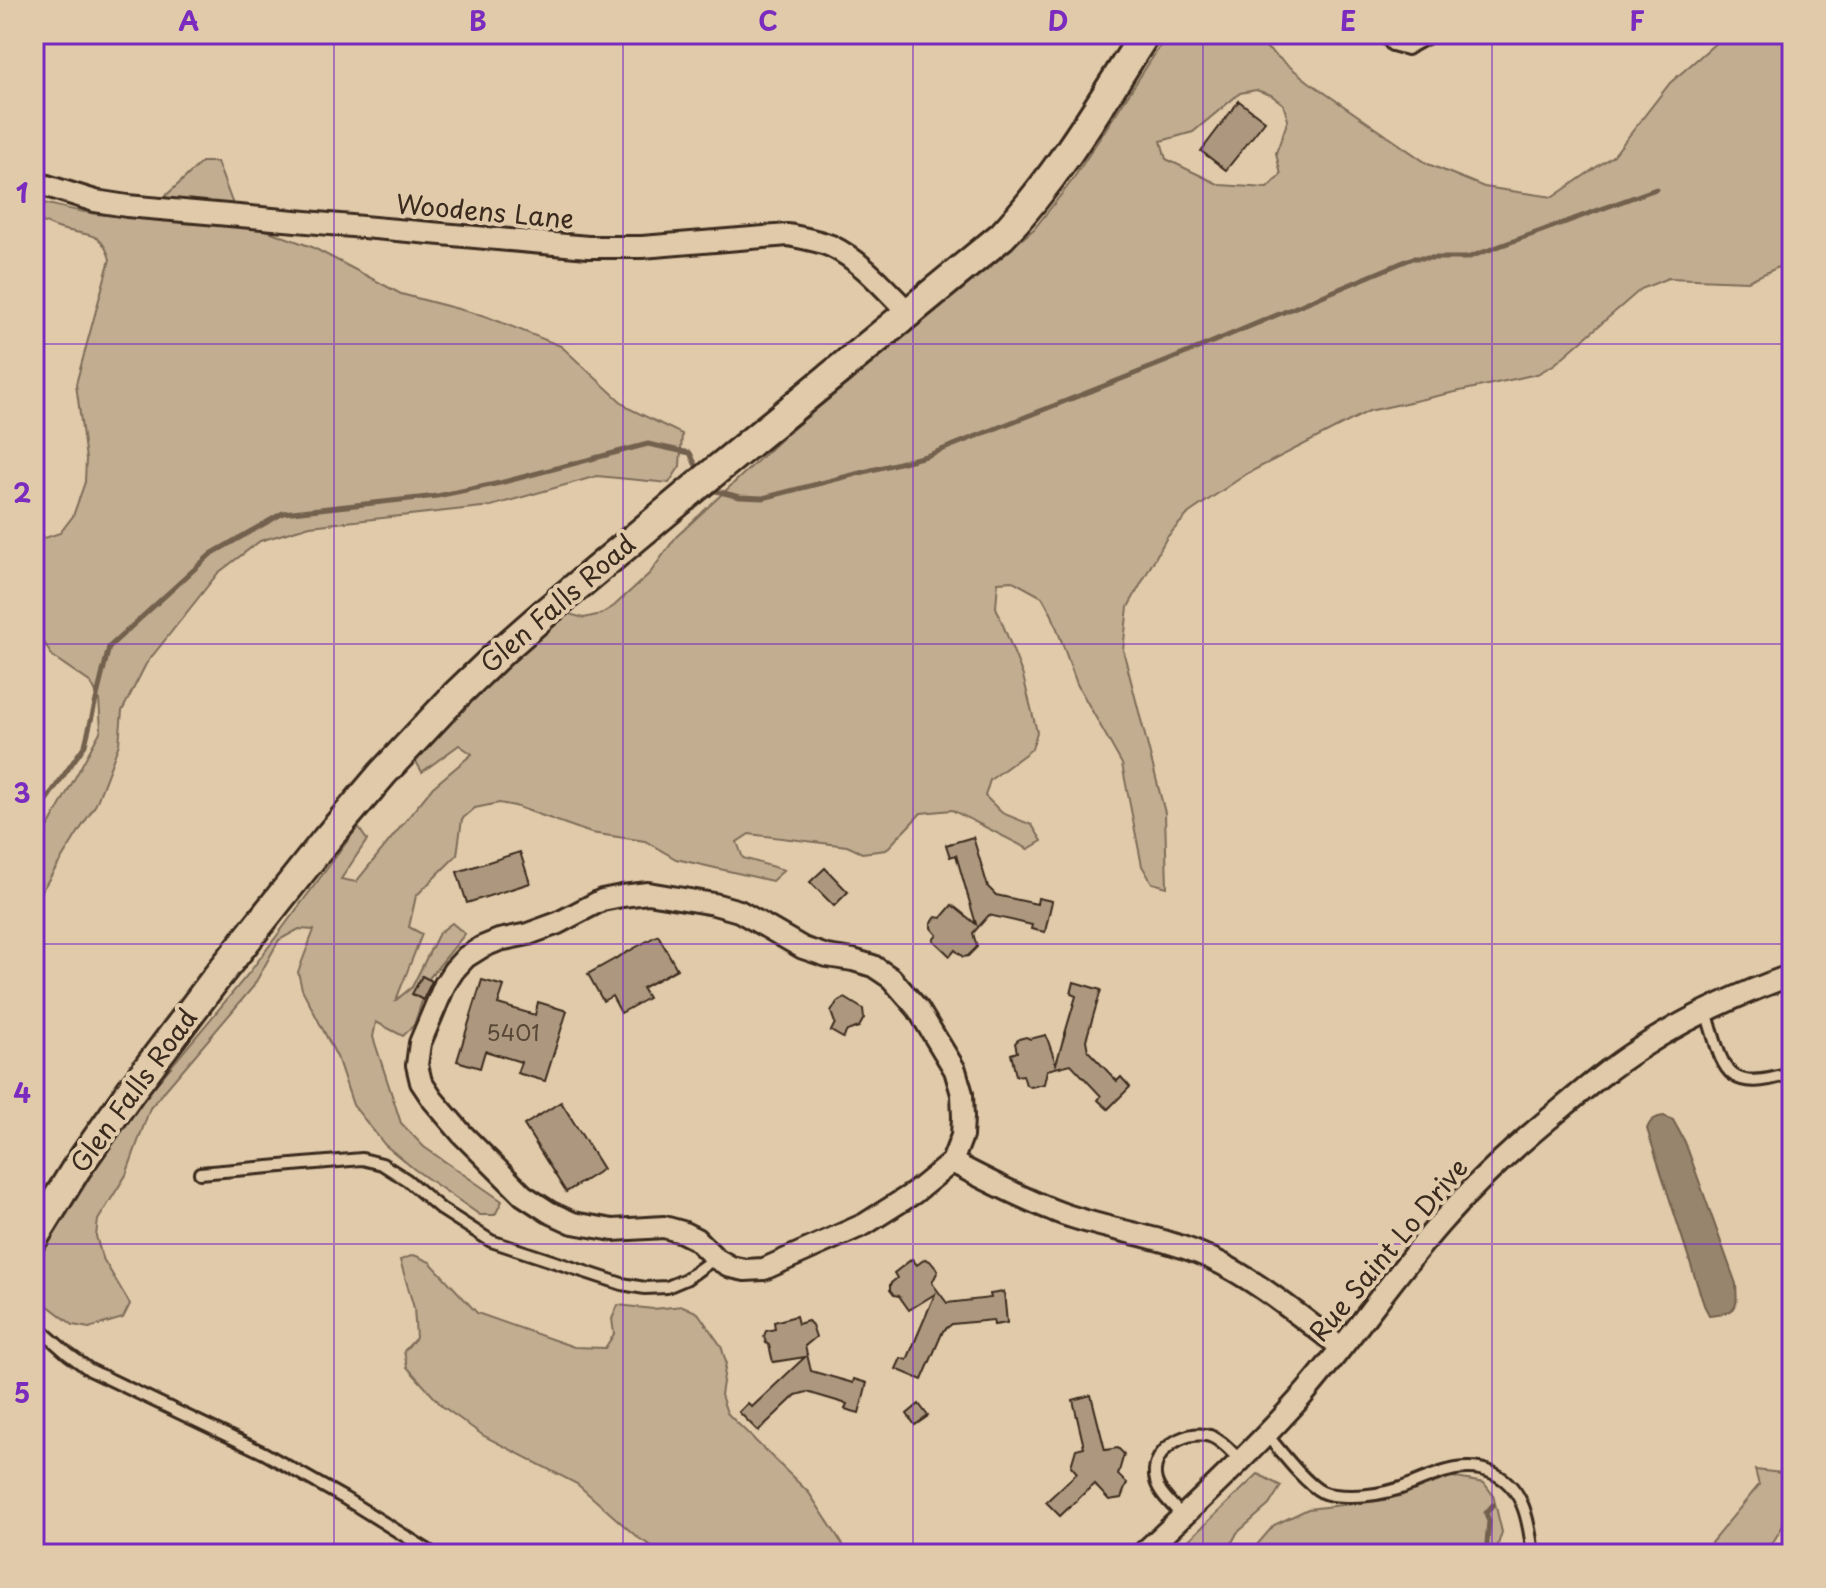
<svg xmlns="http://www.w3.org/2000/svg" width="1826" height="1588" viewBox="0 0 1826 1588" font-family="'Playpen Sans',sans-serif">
	<rect width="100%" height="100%" fill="#e0caaa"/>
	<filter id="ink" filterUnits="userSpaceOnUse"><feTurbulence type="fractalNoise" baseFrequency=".0125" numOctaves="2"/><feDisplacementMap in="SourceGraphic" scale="16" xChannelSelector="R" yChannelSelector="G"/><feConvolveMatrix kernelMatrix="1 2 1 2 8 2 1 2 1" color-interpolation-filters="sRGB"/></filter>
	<g filter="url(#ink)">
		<!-- green -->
		<g fill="#c2ad91" stroke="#7e6c58" stroke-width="2" fill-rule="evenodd">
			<path d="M1168 34H1249L1309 82 1428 164 1484 187 1553 197 1614 155 1670 83 1726 34H1792V261L1748 281 1668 278 1641 289 1555 364 1537 374 1369 411 1248 473 1189 513 1167 537 1128 607 1123 650 1165 813 1167 887 1152 883 1142 866 1122 764 1077 684 1052 615 1042 597 1013 581 998 582 996 607 1023 676 1037 732 1032 749 990 780 985 796 1002 813 1032 825 1042 841 1028 849 952 810 921 813 886 850 862 853 847 846 749 834 737 842 743 858 784 870 772 881 676 859 645 841 591 833 515 806 499 803 475 808 462 819 457 855 416 896 409 927 422 934 396 1000 412 987 439 933 452 923 465 934 430 977 414 1025 403 1036 376 1022 373 1037 401 1123 424 1147 502 1201 495 1215H480L414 1169 385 1145 353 1105 337 1057 302 989 298 972 314 930 299 929 279 940 253 987 150 1108 126 1175 98 1220 96 1236 102 1257 130 1304 123 1318 89 1328 73 1325 34 1295V1261L129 1117 249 973 358 827 367 840 341 879 356 882 433 787 472 754 459 745 422 772 414 758 553 621 569 614 584 618 601 614 614 606 650 573 676 537 783 437 1034 229 1071 182ZM1256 90 1271 95 1283 104 1288 120 1276 153 1281 175 1267 188 1220 185 1166 159 1161 141 1193 132 1240 93Z"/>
			<path d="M202 162H217L235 210 249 224 312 247 401 294 485 316 561 346 628 408 682 434 680 466 669 483 597 476 491 506 310 526 260 541 218 573 146 664 122 711 119 744 96 804 34 903V853L101 730 99 699 91 683 52 656 34 625V531L45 538 60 533 73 516 85 482 86 459 76 384 110 259C101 231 90 236 65 230 54 228 44 222 34 218V201C70 208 123 228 155 204 172 192 186 176 202 162Z"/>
			<polygon points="414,1255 430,1262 477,1313 574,1347 605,1348 614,1334 612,1319 618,1305 653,1309 683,1306 698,1313 721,1346 726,1362 721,1395 727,1413 809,1493 849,1554 664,1554 637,1537 577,1484 484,1436 442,1406 407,1367 404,1351 416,1338 414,1308 400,1260"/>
			<polygon points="1755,1470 1791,1474 1788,1517 1766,1554 1705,1554 1710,1544 1759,1485"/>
			<polygon points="1258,1474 1281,1486 1269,1505 1237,1533 1226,1554 1174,1554"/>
			<polygon points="1451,1477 1484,1483 1493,1495 1502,1532 1495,1554 1249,1554 1274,1525 1308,1509 1384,1500"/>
		</g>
		<!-- water -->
		<path fill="#98856d" stroke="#73614d" stroke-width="2" d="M1664 1116 1673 1120 1685 1142 1736 1284C1738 1312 1736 1312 1709 1315L1704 1305 1647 1129C1650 1120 1655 1117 1664 1116Z"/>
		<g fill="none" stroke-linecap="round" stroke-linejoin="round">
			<!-- stream -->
			<g stroke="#73614d" stroke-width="5">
				<polyline points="710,487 712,490 740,497 763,498 926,456 1167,361 1413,258 1467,258 1656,189"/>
				<polyline points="34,822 47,799 85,745 109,647 211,554 283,513 437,496 500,483 648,444 690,453 699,472"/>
				<polyline points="1486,1554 1489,1521 1486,1513 1493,1505"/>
			</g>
		</g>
		<!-- building -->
		<g fill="#ad987f" stroke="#3b2a1e" stroke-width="2">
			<polygon points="1239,101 1265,121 1226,170 1201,151"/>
			<polygon points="973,837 988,887 996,895 1037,904 1038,898 1052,901 1045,932 1031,929 1032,925 989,915 973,933 977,947 968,956 963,957 955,950 950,956 933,940 937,935 931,928 931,923 936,917 941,918 952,905 976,924 956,855 950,857 946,845"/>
			<polygon points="520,852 530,883 467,903 457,872"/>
			<polygon points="825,868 848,892 834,906 810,882"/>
			<polygon points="658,935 677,969 642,988 648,998 621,1013 612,996 603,1001 588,974"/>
			<polygon points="422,976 432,981 423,1000 412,994"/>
			<polygon points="482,980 504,986 498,1004 535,1015 538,1002 567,1011 545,1081 517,1073 521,1062 485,1051 480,1068 457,1061"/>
			<polygon points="1074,982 1101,990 1086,1040 1088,1051 1117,1081 1121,1077 1130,1087 1108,1109 1098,1100 1101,1096 1071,1064 1047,1070 1044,1084 1031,1087 1026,1085 1023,1075 1016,1076 1011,1054 1017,1052 1015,1043 1019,1039 1026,1037 1030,1039 1046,1035 1056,1064 1076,996 1071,994"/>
			<polygon points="845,998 863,1009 864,1018 859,1027 847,1031 843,1038 831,1031 835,1023 831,1012 837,1002"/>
			<polygon points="561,1102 603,1169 566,1192 524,1125"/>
			<polygon points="912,1259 917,1265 925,1259 930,1261 938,1271 932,1283 947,1303 991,1298 990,1294 1004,1292 1007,1323 994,1325 993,1320 952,1324 943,1331 922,1380 896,1369 901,1358 907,1360 935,1294 909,1310 899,1296 894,1295 890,1290 890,1284 897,1278 894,1273"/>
			<polygon points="796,1316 798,1324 808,1321 812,1325 816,1337 805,1346 811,1371 853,1383 854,1379 867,1383 859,1413 845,1409 847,1404 807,1392 796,1395 758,1431 739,1412 748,1403 752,1407 805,1357 773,1362 769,1345 766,1343 764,1336 766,1331 775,1329 774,1322"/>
			<polygon points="1091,1395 1105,1450 1118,1448 1124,1454 1118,1475 1127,1483 1121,1498 1109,1500 1094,1484 1060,1516 1046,1502 1077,1473 1071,1466 1076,1449 1084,1447 1073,1400"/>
			<polygon points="919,1404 928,1416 915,1425 907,1414"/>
		</g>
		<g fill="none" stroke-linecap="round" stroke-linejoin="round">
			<!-- lane casing -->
			<g stroke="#3b2a1e" stroke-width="16">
				<g id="lane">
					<polyline points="1383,34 1392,45 1407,49 1434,34"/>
					<polyline points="1787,977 1792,995"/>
					<path d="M1706 1011C1724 1069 1723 1095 1792 1073"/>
					<polyline points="200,1173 362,1159 382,1164 407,1180 441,1209 491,1241 622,1284 645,1288 667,1287 686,1279 715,1258"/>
					<polyline points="34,1324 68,1354 90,1370 264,1453 344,1498 434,1554"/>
					<path d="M1266 1434C1279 1449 1305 1484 1322 1492 1330 1496 1343 1496 1352 1496 1370 1496 1385 1493 1401 1488 1431 1477 1464 1458 1495 1474 1525 1489 1529 1524 1533 1554"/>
					<path d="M1183 1517C1174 1506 1160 1495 1156 1481 1148 1453 1184 1428 1210 1436 1222 1440 1231 1452 1240 1460"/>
				</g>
			</g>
			<!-- street casing -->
			<g stroke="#3b2a1e" stroke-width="26">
				<g id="street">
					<path d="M34 182 95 201 127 206 588 247H642L788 235C803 238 817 240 831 246 862 261 885 289 908 312"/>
					<path d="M952 1162 962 1136 963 1117 962 1094 955 1070 918 1009 891 978 873 966 853 960 827 956 803 948 739 911 714 904 648 893 622 896 602 900 558 923 528 934 499 940 482 947 466 957 454 970 445 984 420 1043 417 1065 421 1082 433 1100 462 1134 523 1195 549 1212 573 1223 613 1230 664 1227 682 1232 696 1239 715 1258 731 1267 745 1270 764 1269 865 1224 914 1193 952 1162C988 1181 1025 1200 1063 1214 1111 1231 1163 1236 1210 1258 1257 1280 1299 1316 1341 1347"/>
					<path d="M1142 1554C1197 1504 1252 1452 1302 1396 1351 1340 1393 1276 1443 1220 1479 1179 1519 1143 1562 1108 1587 1087 1612 1066 1639 1049 1686 1018 1739 994 1792 975"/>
				</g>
			</g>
			<!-- secondary casing -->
			<g stroke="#3b2a1e" stroke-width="34">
				<path id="secondary" d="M34 1237 76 1169 130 1092 217 977 326 840 383 773 456 695 504 649 545 613 696 487 1002 236C1059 175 1100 104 1145 34"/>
			</g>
			<!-- lane -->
			<use href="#lane" stroke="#e0caaa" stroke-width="10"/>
			<!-- street -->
			<use href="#street" stroke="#e0caaa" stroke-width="20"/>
			<!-- secondary -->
			<use href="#secondary" stroke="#e0caaa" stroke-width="28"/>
		</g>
	</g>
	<!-- grid -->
	<path fill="none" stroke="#7b2cbf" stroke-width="2" stroke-opacity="0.55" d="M334 34V1554M623 34V1554M913 34V1554M1203 34V1554M1492 34V1554M34 344H1792M34 644H1792M34 944H1792M34 1244H1792"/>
	<g text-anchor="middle" stroke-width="8" stroke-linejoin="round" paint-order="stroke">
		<!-- number labels -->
		<g font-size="22" fill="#584636">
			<text x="513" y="1041">5401</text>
		</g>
		<!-- street labels -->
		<g font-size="26" fill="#3b2a1e" stroke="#e0caaa">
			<text transform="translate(485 212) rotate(5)" y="9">Woodens Lane</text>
			<text transform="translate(558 604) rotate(-41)" y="9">Glen Falls Road</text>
			<text transform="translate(134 1091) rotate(-54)" y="9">Glen Falls Road</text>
			<text transform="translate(1389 1250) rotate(-50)" y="9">Rue Saint Lo Drive</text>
		</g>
	</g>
	<!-- margin -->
	<rect width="1826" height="1588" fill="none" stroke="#e0caaa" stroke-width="88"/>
	<rect x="44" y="44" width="1738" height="1500" fill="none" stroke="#7b2cbf" stroke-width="3"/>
	<g font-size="26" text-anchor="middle" font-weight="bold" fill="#7b2cbf">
		<text x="189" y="31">A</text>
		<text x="478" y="31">B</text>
		<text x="768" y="31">C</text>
		<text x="1058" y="31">D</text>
		<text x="1348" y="31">E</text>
		<text x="1637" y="31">F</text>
		<text x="22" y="203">1</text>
		<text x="22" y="503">2</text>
		<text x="22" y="803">3</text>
		<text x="22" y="1103">4</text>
		<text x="22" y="1403">5</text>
	</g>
</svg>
